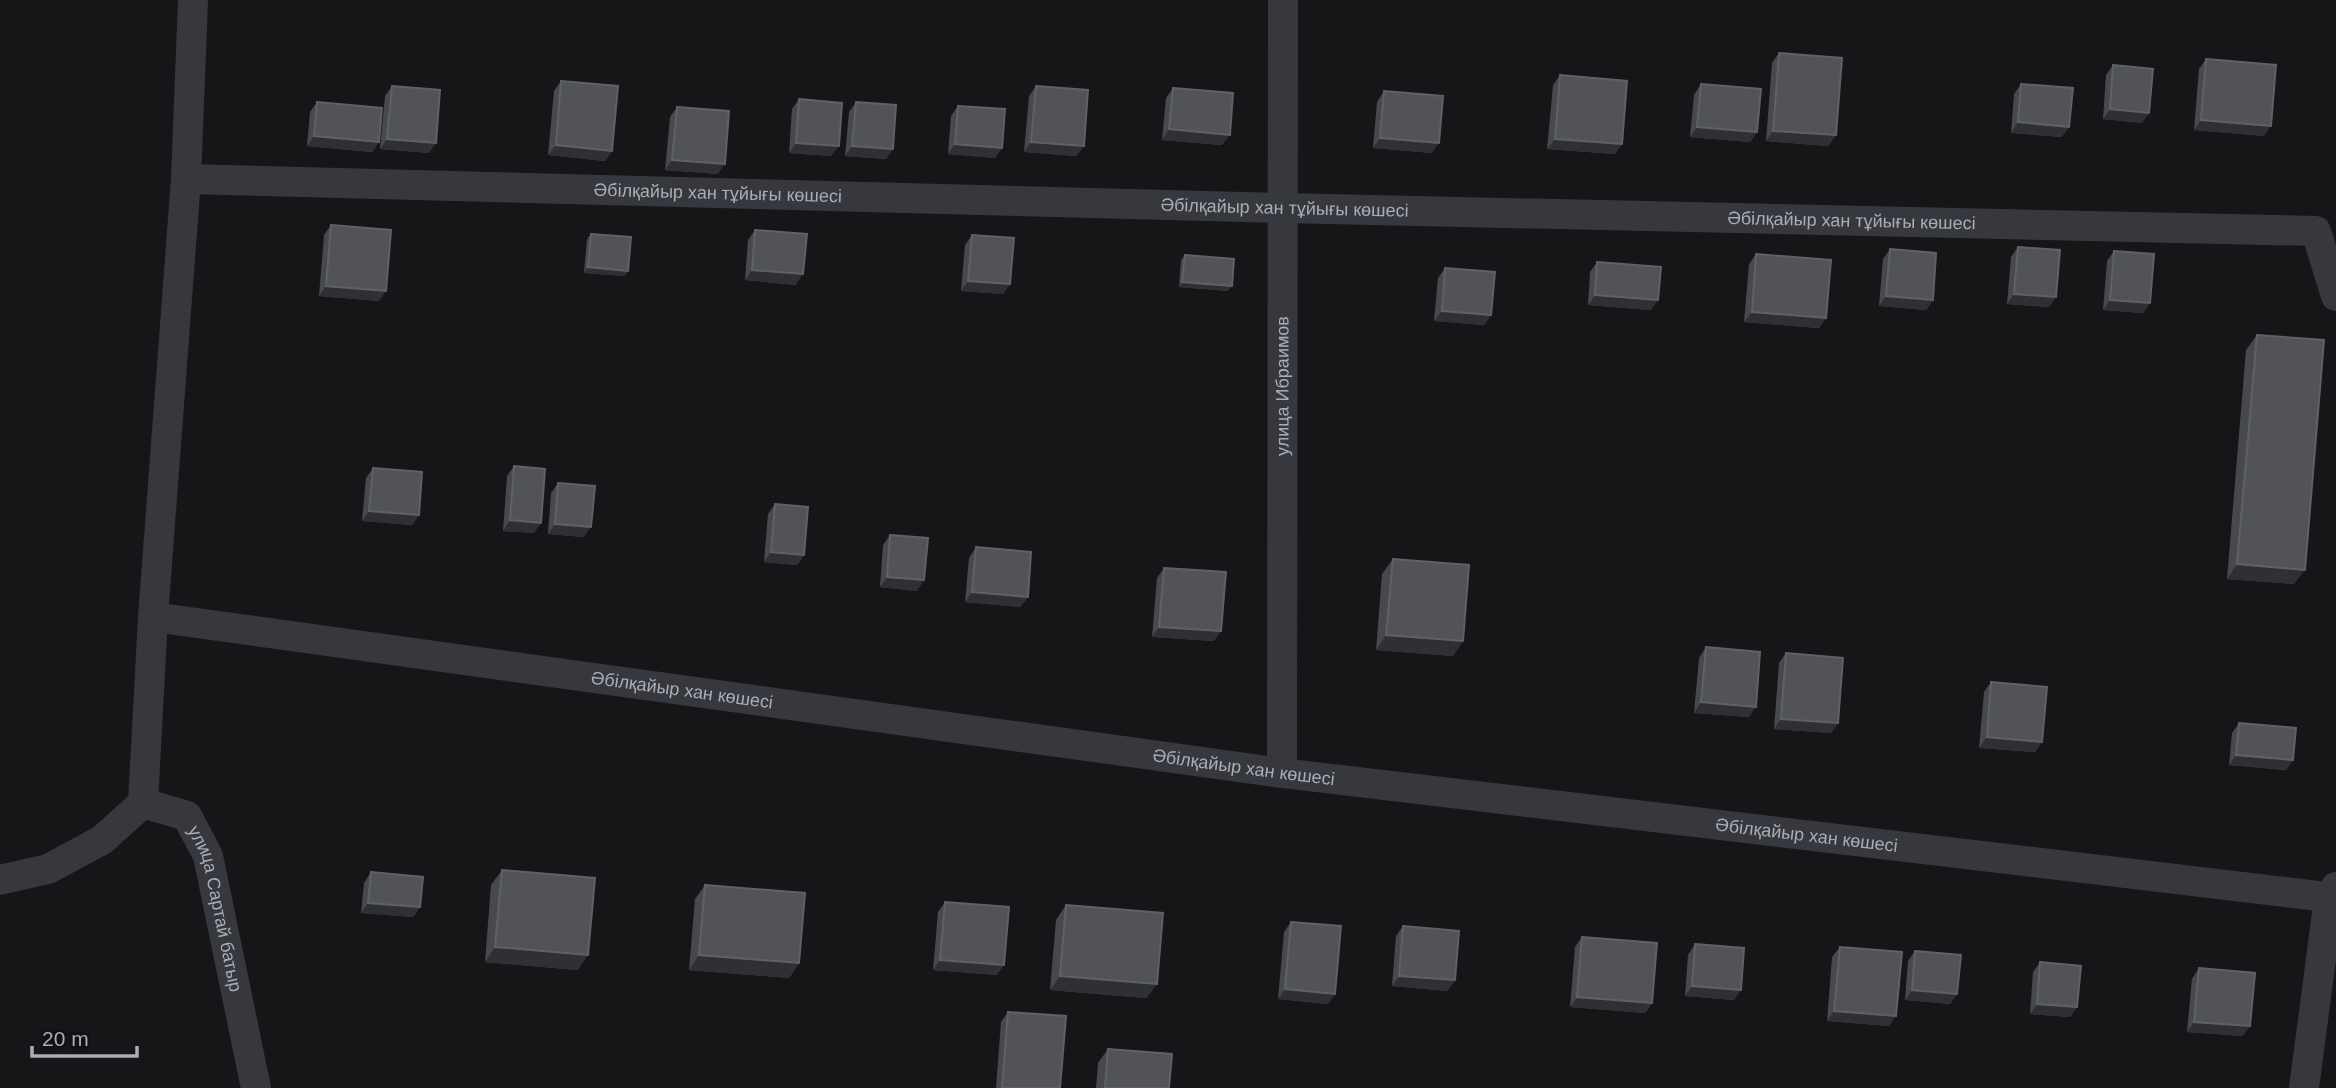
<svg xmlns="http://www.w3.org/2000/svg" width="2336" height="1088" viewBox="0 0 2336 1088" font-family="Arial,sans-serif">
	<rect width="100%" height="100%" fill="#161618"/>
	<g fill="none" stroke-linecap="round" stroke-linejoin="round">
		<!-- minor -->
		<g stroke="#37383d" stroke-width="30">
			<path id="s1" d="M186 179 1284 208 2316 231 2336 296"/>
			<path id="s2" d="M153 617 1282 773 2336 898"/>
			<path id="s3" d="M1282 773 1283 0"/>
			<path id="s4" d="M143 803 187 816 208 856 256 1088"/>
			<polyline points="0,880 48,869 102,840 143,803 153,617 186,179 193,0"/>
			<polyline points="2304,1088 2329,898 2336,887"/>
		</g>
	</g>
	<!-- wall -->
	<g fill="#47494d">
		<polygon points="1779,53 1836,135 1828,146 1766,141 1772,63"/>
		<polygon points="2206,59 2264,136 2194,130 2199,69"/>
		<polygon points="2113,65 2142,123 2103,119 2106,75"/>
		<polygon points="1560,75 1615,154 1547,149 1553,85"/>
		<polygon points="561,81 612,151 605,161 548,155 554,91"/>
		<polygon points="1701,84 1757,132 1750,142 1690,137 1694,95"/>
		<polygon points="2021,84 2062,137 2011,133 2014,94"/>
		<polygon points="392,86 429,153 380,149 385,96"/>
		<polygon points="1036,86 1084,146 1076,156 1024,152 1029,96"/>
		<polygon points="1173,88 1222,145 1162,140 1166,98"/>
		<polygon points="1384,91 1432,153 1373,148 1377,102"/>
		<polygon points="799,99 831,156 789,153 792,109"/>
		<polygon points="317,102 379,142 372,152 307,146 310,112"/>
		<polygon points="856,102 893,149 886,159 845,156 849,112"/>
		<polygon points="958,106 1002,148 995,158 948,154 951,116"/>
		<polygon points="677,107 718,174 665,170 670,117"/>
		<polygon points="331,225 379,301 319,296 324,235"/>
		<polygon points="755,230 796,285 745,280 748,240"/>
		<polygon points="591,234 625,276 584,273 587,239"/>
		<polygon points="972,235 1010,284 1003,294 961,291 965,245"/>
		<polygon points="2018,247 2056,297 2049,307 2007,304 2011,257"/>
		<polygon points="1890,249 1933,300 1926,310 1879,306 1883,259"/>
		<polygon points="2114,251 2150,303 2143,313 2103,310 2107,261"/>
		<polygon points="1756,254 1826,318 1819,328 1744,322 1749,264"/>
		<polygon points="1185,255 1228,291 1179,287 1181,260"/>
		<polygon points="1597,262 1651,310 1588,305 1590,272"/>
		<polygon points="1445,268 1491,315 1484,325 1434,321 1438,278"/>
		<polygon points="2257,335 2294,584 2227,579 2246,350"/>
		<polygon points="514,466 534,533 503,531 507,476"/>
		<polygon points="373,468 419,515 412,525 362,521 366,478"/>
		<polygon points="558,483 584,537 548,534 551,493"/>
		<polygon points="775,504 804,555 797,565 764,562 768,514"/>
		<polygon points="890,535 917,591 880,587 883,545"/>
		<polygon points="976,547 1028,597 1020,607 965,602 969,558"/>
		<polygon points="1393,559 1463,641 1453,656 1376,650 1382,574"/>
		<polygon points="1164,568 1214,641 1152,637 1157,578"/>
		<polygon points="1706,647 1749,717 1694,713 1699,658"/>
		<polygon points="1786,653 1838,723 1831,733 1774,729 1779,663"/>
		<polygon points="1991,682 2042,742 2035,752 1979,748 1984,692"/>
		<polygon points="2239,723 2293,760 2286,770 2229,765 2232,733"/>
		<polygon points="502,870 578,970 485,962 491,885"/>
		<polygon points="371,872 420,907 413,917 361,913 364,883"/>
		<polygon points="705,885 799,963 789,978 689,970 695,899"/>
		<polygon points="945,902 997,975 933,970 938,912"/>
		<polygon points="1066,905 1157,984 1146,998 1050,990 1056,920"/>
		<polygon points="1291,922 1335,994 1328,1004 1278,999 1284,932"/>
		<polygon points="1403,926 1455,980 1447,991 1392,986 1396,936"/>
		<polygon points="1582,937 1652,1003 1645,1013 1570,1007 1575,947"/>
		<polygon points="1695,944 1734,1000 1685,996 1688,955"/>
		<polygon points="1840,947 1896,1016 1889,1026 1827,1021 1832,957"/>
		<polygon points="1915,951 1957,994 1950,1004 1905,1000 1908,961"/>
		<polygon points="2040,962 2077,1007 2070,1017 2030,1014 2033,972"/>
		<polygon points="2199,968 2243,1036 2187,1032 2192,979"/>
		<polygon points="1008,1012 1060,1088 996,1088 1001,1022"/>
		<polygon points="1108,1049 1169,1088 1096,1088 1098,1063"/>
	</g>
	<!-- shaded-wall -->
	<g fill="#2f3033">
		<polygon points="2110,109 2149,113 2142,123 2103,119"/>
		<polygon points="2201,120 2271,126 2264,136 2194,130"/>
		<polygon points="2018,122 2069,127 2062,137 2011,133"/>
		<polygon points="1697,127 1757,132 1750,142 1690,137"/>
		<polygon points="1169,129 1230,135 1222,145 1162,140"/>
		<polygon points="1773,131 1836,135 1828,146 1766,141"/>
		<polygon points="314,136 379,142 372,152 307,146"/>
		<polygon points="1380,138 1439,143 1432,153 1373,148"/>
		<polygon points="387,139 436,143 429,153 380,149"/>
		<polygon points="1555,139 1622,144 1615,154 1547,149"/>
		<polygon points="1031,142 1084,146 1076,156 1024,152"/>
		<polygon points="796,143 839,146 831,156 789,153"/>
		<polygon points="955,144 1002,148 995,158 948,154"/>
		<polygon points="556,145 612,151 605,161 548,155"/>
		<polygon points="852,146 893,149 886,159 845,156"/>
		<polygon points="672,160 725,164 718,174 665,170"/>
		<polygon points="588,267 628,271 625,276 584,273"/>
		<polygon points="752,270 803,274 796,285 745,280"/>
		<polygon points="968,281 1010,284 1003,294 961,291"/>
		<polygon points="1182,282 1232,286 1228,291 1179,287"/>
		<polygon points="326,286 386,291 379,301 319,296"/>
		<polygon points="2014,294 2056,297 2049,307 2007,304"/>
		<polygon points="1595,295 1658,300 1651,310 1588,305"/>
		<polygon points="1886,296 1933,300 1926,310 1879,306"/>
		<polygon points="2110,300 2150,303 2143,313 2103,310"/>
		<polygon points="1442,311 1491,315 1484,325 1434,321"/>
		<polygon points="1752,312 1826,318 1819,328 1744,322"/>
		<polygon points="369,511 419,515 412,525 362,521"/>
		<polygon points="510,520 541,523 534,533 503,531"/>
		<polygon points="555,524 591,527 584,537 548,534"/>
		<polygon points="771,552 804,555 797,565 764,562"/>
		<polygon points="2237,564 2305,570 2294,584 2227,579"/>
		<polygon points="887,577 924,580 917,591 880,587"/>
		<polygon points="972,592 1028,597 1020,607 965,602"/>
		<polygon points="1159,627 1221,631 1214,641 1152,637"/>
		<polygon points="1386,635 1463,641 1453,656 1376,650"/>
		<polygon points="1701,702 1756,707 1749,717 1694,713"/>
		<polygon points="1781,719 1838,723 1831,733 1774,729"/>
		<polygon points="1987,737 2042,742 2035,752 1979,748"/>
		<polygon points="2236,755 2293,760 2286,770 2229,765"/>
		<polygon points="368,903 420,907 413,917 361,913"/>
		<polygon points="495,947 588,955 578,970 485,962"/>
		<polygon points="699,955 799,963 789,978 689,970"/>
		<polygon points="940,960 1004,965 997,975 933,970"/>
		<polygon points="1060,976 1157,984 1146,998 1050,990"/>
		<polygon points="1399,976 1455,980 1447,991 1392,986"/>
		<polygon points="1692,986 1741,990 1734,1000 1685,996"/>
		<polygon points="1285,989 1335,994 1328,1004 1278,999"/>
		<polygon points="1912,990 1957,994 1950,1004 1905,1000"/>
		<polygon points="1577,997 1652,1003 1645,1013 1570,1007"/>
		<polygon points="2037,1004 2077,1007 2070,1017 2030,1014"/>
		<polygon points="1834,1011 1896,1016 1889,1026 1827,1021"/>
		<polygon points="2194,1022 2250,1026 2243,1036 2187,1032"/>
	</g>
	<!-- building -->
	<g fill="#525359" stroke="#5f6168" stroke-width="2">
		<polygon points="1779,53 1842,58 1836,135 1773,131"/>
		<polygon points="2206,59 2276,65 2271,126 2201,120"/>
		<polygon points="2113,65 2153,69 2149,113 2110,109"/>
		<polygon points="1560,75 1627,81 1622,144 1555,139"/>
		<polygon points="561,81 618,86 612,151 556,145"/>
		<polygon points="1701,84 1761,89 1757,132 1697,127"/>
		<polygon points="2021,84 2073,88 2069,127 2018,122"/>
		<polygon points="392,86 440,90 436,143 387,139"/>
		<polygon points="1036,86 1088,90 1084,146 1031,142"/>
		<polygon points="1173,88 1233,93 1230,135 1169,129"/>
		<polygon points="1384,91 1443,96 1439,143 1380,138"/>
		<polygon points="799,99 842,103 839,146 796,143"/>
		<polygon points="317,102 382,108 379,142 314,136"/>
		<polygon points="856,102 896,105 893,149 852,146"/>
		<polygon points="958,106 1005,109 1002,148 955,144"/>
		<polygon points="677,107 729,111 725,164 672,160"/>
		<polygon points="331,225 391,230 386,291 326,286"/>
		<polygon points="755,230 807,234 803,274 752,270"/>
		<polygon points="591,234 631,237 628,271 588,267"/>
		<polygon points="972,235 1014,238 1010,284 968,281"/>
		<polygon points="2018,247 2060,250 2056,297 2014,294"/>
		<polygon points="1890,249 1936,253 1933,300 1886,296"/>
		<polygon points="2114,251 2154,254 2150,303 2110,300"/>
		<polygon points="1756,254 1831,260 1826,318 1752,312"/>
		<polygon points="1185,255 1234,259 1232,286 1182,282"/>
		<polygon points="1597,262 1661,267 1658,300 1595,295"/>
		<polygon points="1445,268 1495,272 1491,315 1442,311"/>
		<polygon points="2257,335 2324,340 2305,570 2237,564"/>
		<polygon points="514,466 545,469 541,523 510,520"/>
		<polygon points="373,468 422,472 419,515 369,511"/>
		<polygon points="558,483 595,486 591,527 555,524"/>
		<polygon points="775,504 808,507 804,555 771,552"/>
		<polygon points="890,535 928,538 924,580 887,577"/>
		<polygon points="976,547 1031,552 1028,597 972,592"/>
		<polygon points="1393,559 1469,565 1463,641 1386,635"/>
		<polygon points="1164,568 1226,572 1221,631 1159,627"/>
		<polygon points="1706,647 1760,652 1756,707 1701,702"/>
		<polygon points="1786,653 1843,658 1838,723 1781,719"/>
		<polygon points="1991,682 2047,687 2042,742 1987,737"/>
		<polygon points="2239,723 2296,728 2293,760 2236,755"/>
		<polygon points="502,870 595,878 588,955 495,947"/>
		<polygon points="371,872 423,877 420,907 368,903"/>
		<polygon points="705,885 805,893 799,963 699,955"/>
		<polygon points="945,902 1009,907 1004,965 940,960"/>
		<polygon points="1066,905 1163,913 1157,984 1060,976"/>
		<polygon points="1291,922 1341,926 1335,994 1285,989"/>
		<polygon points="1403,926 1459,931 1455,980 1399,976"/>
		<polygon points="1582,937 1657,943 1652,1003 1577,997"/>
		<polygon points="1695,944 1744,948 1741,990 1692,986"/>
		<polygon points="1840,947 1902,952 1896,1016 1834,1011"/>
		<polygon points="1915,951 1961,955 1957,994 1912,990"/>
		<polygon points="2040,962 2081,966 2077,1007 2037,1004"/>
		<polygon points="2199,968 2255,973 2250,1026 2194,1022"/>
		<polygon points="1008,1012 1066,1016 1060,1088 1002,1088"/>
		<polygon points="1108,1049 1172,1054 1169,1088 1105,1088"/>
	</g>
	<g text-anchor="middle" stroke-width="7" stroke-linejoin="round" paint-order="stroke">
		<!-- street labels -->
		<g font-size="18" fill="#a8adb8" stroke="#111113">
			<text dy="6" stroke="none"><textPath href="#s1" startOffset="532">Әбілқайыр хан тұйығы көшесі</textPath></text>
			<text dy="6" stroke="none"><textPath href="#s1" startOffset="1099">Әбілқайыр хан тұйығы көшесі</textPath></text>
			<text dy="6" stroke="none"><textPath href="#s1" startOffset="1666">Әбілқайыр хан тұйығы көшесі</textPath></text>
			<text dy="6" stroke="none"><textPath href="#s3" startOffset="387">улица Ибраимов</textPath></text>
			<text dy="6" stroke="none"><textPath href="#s2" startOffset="534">Әбілқайыр хан көшесі</textPath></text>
			<text dy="6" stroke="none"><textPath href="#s2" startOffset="1101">Әбілқайыр хан көшесі</textPath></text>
			<text dy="6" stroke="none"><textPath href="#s2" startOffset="1668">Әбілқайыр хан көшесі</textPath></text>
			<text dy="6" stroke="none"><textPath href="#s4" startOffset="144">улица Сартай батыр</textPath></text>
		</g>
	</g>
	<!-- scale -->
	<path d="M32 1046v10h105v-10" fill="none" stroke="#a8adb8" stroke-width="3.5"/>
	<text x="42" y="1046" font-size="21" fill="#a8adb8" stroke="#111113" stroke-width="5" paint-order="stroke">20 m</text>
</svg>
